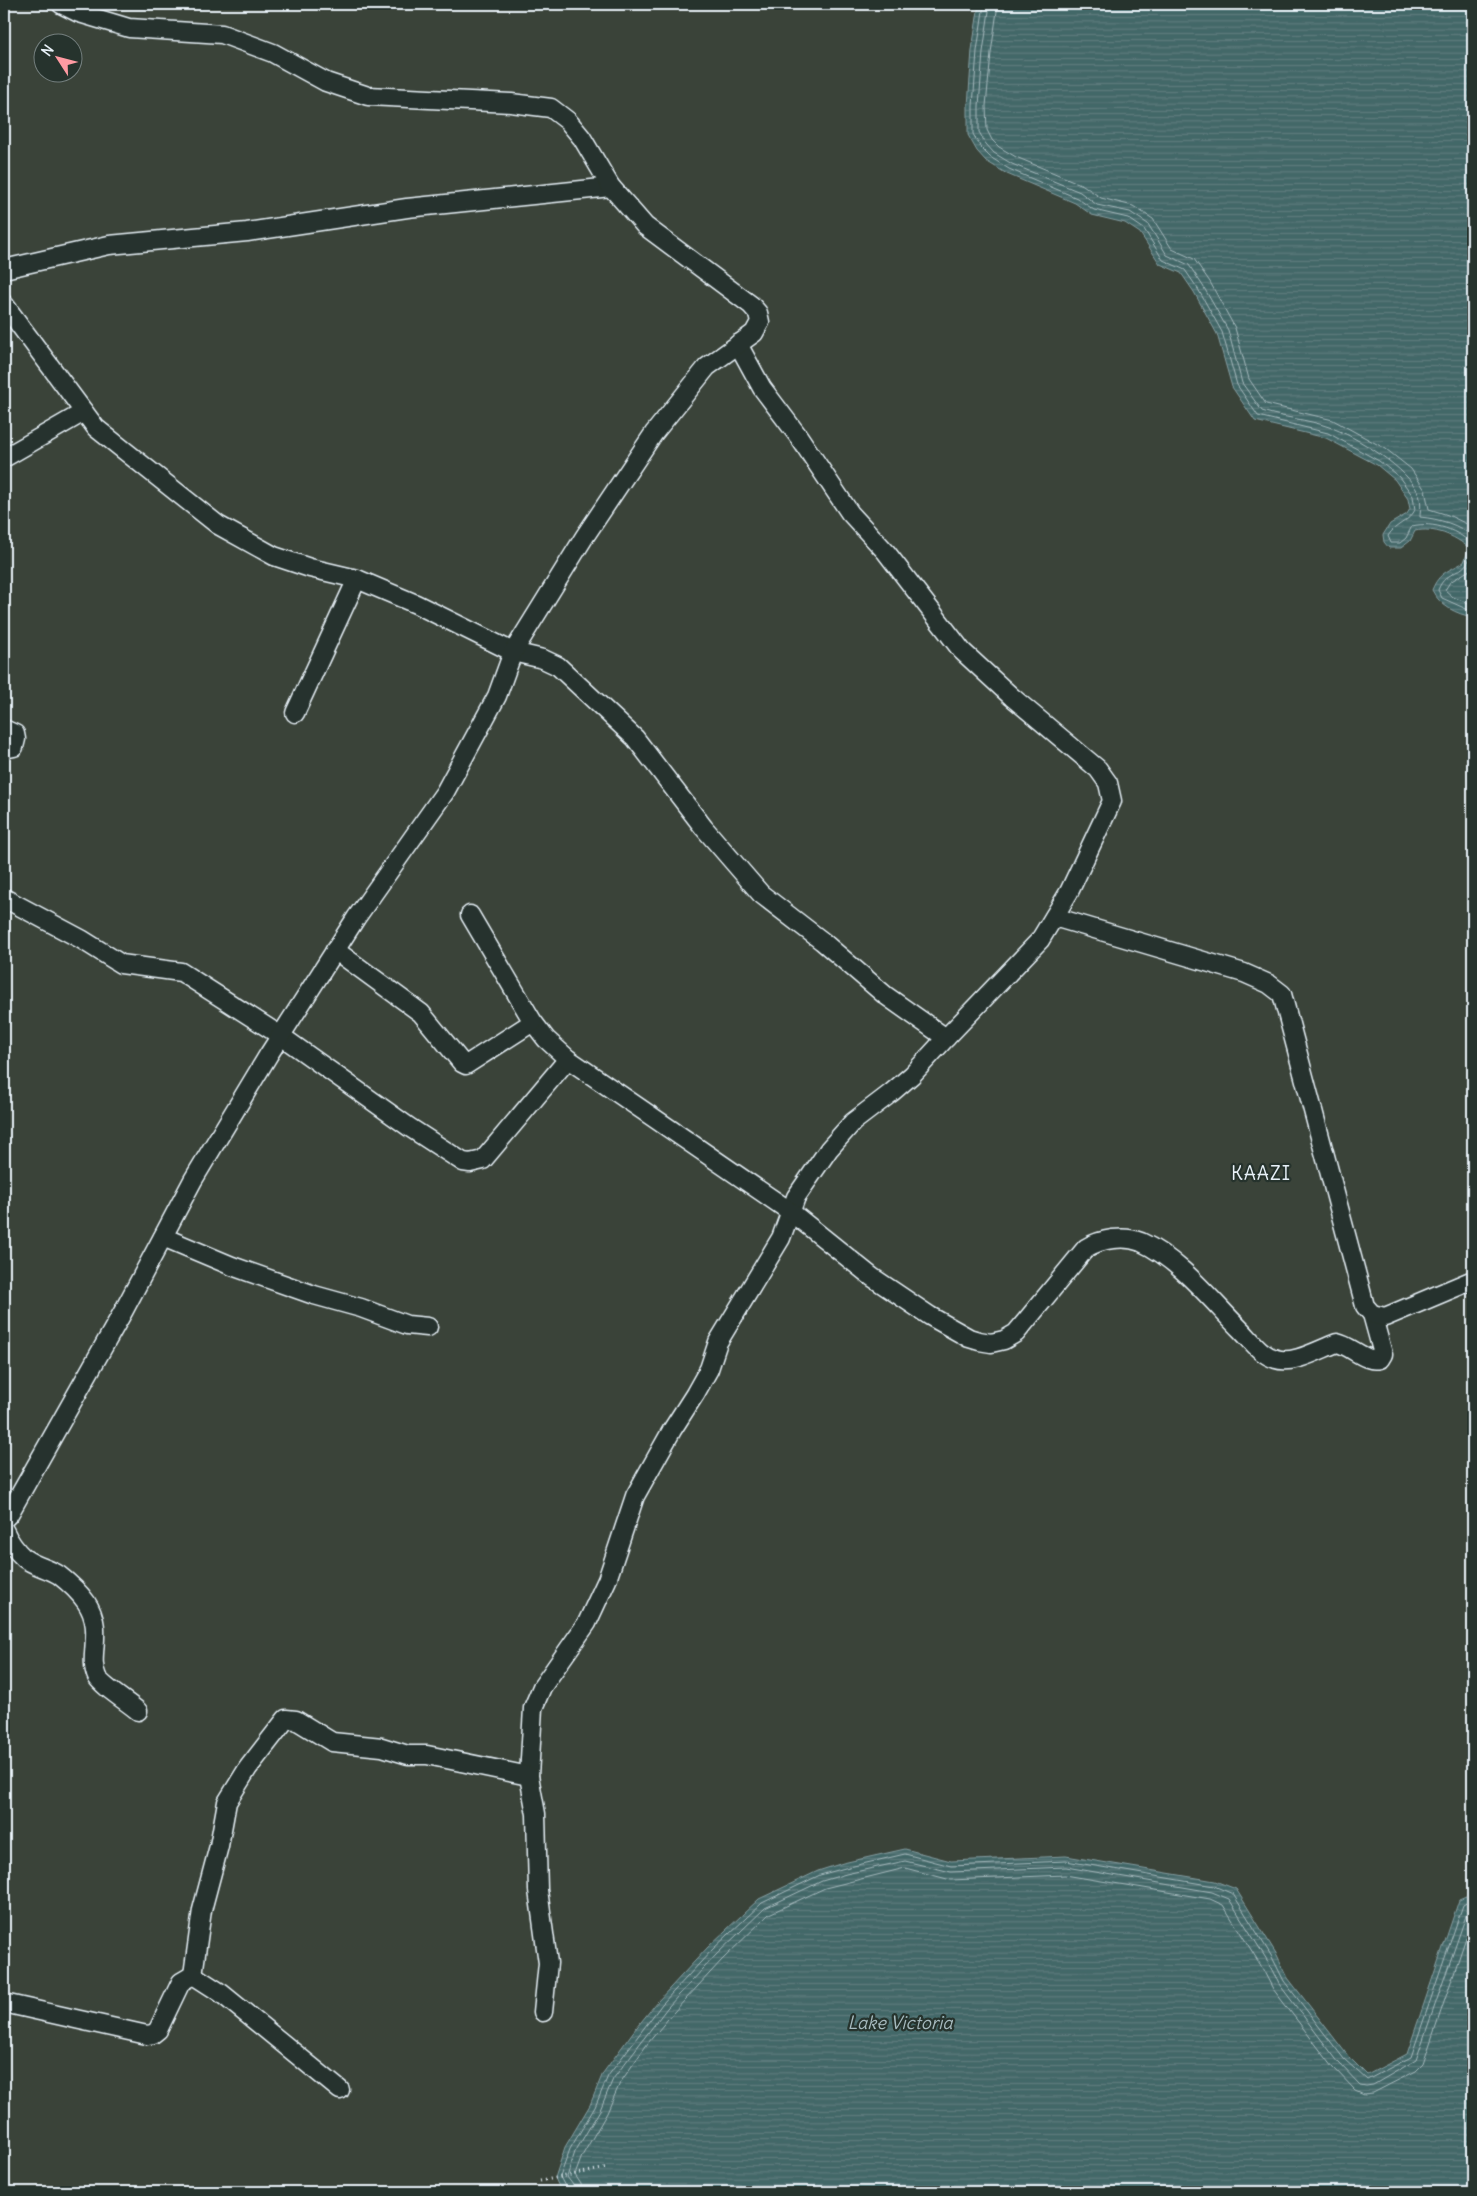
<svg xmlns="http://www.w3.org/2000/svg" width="1477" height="2196" viewBox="0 0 1477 2196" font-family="Delius,sans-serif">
	<defs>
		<pattern id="water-rules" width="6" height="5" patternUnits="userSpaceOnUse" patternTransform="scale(1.25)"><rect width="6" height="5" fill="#436768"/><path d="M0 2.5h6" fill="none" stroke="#5e7d7e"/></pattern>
	</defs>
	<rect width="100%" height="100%" fill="#3a4339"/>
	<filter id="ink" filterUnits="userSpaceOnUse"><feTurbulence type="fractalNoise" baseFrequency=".02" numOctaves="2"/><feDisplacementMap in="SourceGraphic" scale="10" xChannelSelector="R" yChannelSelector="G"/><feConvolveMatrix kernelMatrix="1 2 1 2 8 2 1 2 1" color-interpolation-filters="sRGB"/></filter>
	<g filter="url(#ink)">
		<!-- water -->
		<g fill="url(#water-rules)" stroke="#859ea2">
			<path d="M979 4H1473V617C1456 614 1440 606 1432 590 1439 572 1449 571 1464 562L1469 548C1454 535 1434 527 1415 531L1410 541 1401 548H1389L1384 542 1383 535 1390 524 1407 514 1410 509 1408 499 1395 480 1377 465 1326 438 1255 421 1232 387 1217 334 1194 292 1181 273 1160 264 1140 233 1125 223 1092 215 1075 203 1007 174 986 161 977 151 968 135V106L972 50Z"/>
			<polygon points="905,1849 951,1861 1066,1856 1215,1881 1236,1889 1277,1955 1288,1978 1348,2056 1367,2075 1407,2054 1459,1900 1473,1894 1473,2192 565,2192 559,2187 555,2178 565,2147 590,2105 603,2073 633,2032 658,2001 708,1947 759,1899 818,1871 843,1863"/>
		</g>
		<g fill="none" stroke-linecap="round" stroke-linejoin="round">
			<!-- shore -->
			<g stroke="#a6babe" stroke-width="1">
				<path d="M984 4 977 51 973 106V134L981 148 990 157 1009 169 1077 198 1094 210 1128 218 1144 229 1163 260 1185 270 1198 289 1222 332 1237 385 1258 416 1328 433 1379 461 1399 477 1413 496 1415 510C1409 522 1395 524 1388 536L1391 543H1400L1406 538 1412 526C1433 521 1460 530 1473 546"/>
				<path d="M990 4 983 52 979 106V132L986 144 994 153 1012 164 1080 192 1097 205 1130 212 1148 224 1167 255 1189 265 1203 286 1228 330 1242 383 1262 411C1283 418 1307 419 1329 427 1354 435 1410 469 1419 495 1422 503 1420 511 1420 517 1439 519 1459 524 1473 537"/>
				<polyline points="998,4 991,53 986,106 987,130 992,140 999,147 1016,157 1083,185 1101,198 1133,206 1153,219 1172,249 1194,259 1210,282 1235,328 1249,379 1266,404 1333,420 1386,449 1411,469 1425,490 1429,509 1448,515 1473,527"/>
				<path d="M1473 551C1465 578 1446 568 1438 590L1442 598 1473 612"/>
				<polyline points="1473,568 1450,582 1445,590 1453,597 1473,605"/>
				<polyline points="568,2192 560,2177 570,2149 595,2107 608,2076 662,2004 712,1950 762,1903 820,1875 845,1868 905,1854 951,1866 1066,1861 1214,1886 1233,1894 1272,1957 1284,1981 1344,2059 1367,2080 1411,2057 1463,1905 1473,1899"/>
				<polyline points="574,2192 573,2185 567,2177 575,2152 600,2110 613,2079 667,2008 716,1955 765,1908 822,1881 846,1874 905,1861 951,1872 1066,1867 1212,1892 1229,1899 1267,1960 1279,1984 1339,2063 1360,2085 1366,2086 1373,2085 1416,2060 1468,1910 1473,1906"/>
				<polyline points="582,2192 581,2184 575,2175 582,2156 607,2113 620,2083 648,2043 673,2013 722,1960 769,1914 825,1888 905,1868 951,1880 1065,1875 1210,1899 1223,1905 1260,1964 1273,1989 1333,2067 1355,2090 1364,2094 1373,2093 1416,2071 1423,2064 1473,1917"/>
			</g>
			<!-- minor casing -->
			<g stroke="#e8f1f8" stroke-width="21">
				<g id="minor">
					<polyline points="4,269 109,245 247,232 407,208 611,187"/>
					<polyline points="4,304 96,428 218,525 274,556 310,568 357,579 416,604 513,652 543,659 558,666 635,738 704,828 761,894 822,941 885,995 946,1038 912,1075 891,1093 853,1122 829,1149 796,1197 781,1238 718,1342 709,1369 695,1394 672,1430 635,1496 607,1580 587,1623 542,1687 533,1708 529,1776 536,1814 538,1890 548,1963 543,2012"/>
					<polyline points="738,344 762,388 799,437 850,513 886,552 962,651 1012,697 1098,769 1108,783 1112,801 1069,892 1040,940 946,1038"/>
					<polyline points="4,458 84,412"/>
					<polyline points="295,713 357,579"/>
					<polyline points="4,729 15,734 16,739 14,747 4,749"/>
					<polyline points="4,898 81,939 121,964 181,972 281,1036 409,1127 463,1162 470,1163 483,1160 568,1059"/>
					<path d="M470 915 533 1022 546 1039 568 1059 791 1212 872 1277 930 1316 969 1338 979 1341 991 1343 1004 1340 1016 1333 1086 1248C1101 1239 1124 1235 1141 1242 1179 1259 1212 1301 1241 1330 1252 1341 1261 1355 1276 1359 1293 1365 1320 1349 1337 1343 1352 1346 1365 1363 1380 1359L1383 1354 1372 1314"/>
					<polyline points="1054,917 1244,973 1269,984 1282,994 1365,1306 1372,1314 1385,1317 1473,1280"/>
					<polyline points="335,950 421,1013 462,1063 466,1065 533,1022"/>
					<polyline points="163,1237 232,1266 314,1295 361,1308 407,1325 428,1327"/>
					<polyline points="4,1519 9,1514 124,1310 193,1180 269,1054 356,918 445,792 497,696 513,652 585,536 654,433 707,367 754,333 760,322 758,313 751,305 645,226 611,187 582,138 568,121 551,108 511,103 368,96 326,82 273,53 222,34 129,28 79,13 61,4"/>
					<path d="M4 1530C9 1541 15 1550 24 1558 34 1566 48 1568 59 1575 68 1582 79 1592 86 1602 105 1630 87 1655 97 1677 102 1686 129 1703 138 1711"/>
					<polyline points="193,1975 202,1910 219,1846 227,1802 248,1768 286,1719 296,1720 332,1742 382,1747 408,1755 427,1755 529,1776"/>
					<polyline points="4,2003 147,2035 153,2034 158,2030 181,1982 193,1975 221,1993 340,2090"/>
				</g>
			</g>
			<!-- path -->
			<polyline stroke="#e8f1f8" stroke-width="3" stroke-dasharray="1 4" stroke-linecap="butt" points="540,2181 607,2168"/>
			<!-- minor -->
			<use href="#minor" stroke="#26332d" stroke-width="18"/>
		</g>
	</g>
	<g text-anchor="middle" stroke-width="4.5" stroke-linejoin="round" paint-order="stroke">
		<!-- water labels -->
		<g font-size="18" font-style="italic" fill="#a6babe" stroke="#26332d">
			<text x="900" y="2029">Lake Victoria</text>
		</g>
		<!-- quarter labels -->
		<g font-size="19" letter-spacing="1" fill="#e8f1f8" stroke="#26332d">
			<text x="1261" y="1180">KAAZI</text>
		</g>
	</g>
	<!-- margin -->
	<rect width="1477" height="2196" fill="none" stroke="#26332d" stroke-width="20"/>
	<rect x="10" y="10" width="1457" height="2176" fill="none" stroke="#e8f1f8" stroke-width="2" filter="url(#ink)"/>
	<!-- north arrow -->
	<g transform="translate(58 58) rotate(306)"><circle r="24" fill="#26332d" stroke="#747f7e"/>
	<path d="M0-4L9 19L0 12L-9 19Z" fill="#ff9aa2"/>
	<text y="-8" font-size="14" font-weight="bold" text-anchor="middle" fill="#e8f1f8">N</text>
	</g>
</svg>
